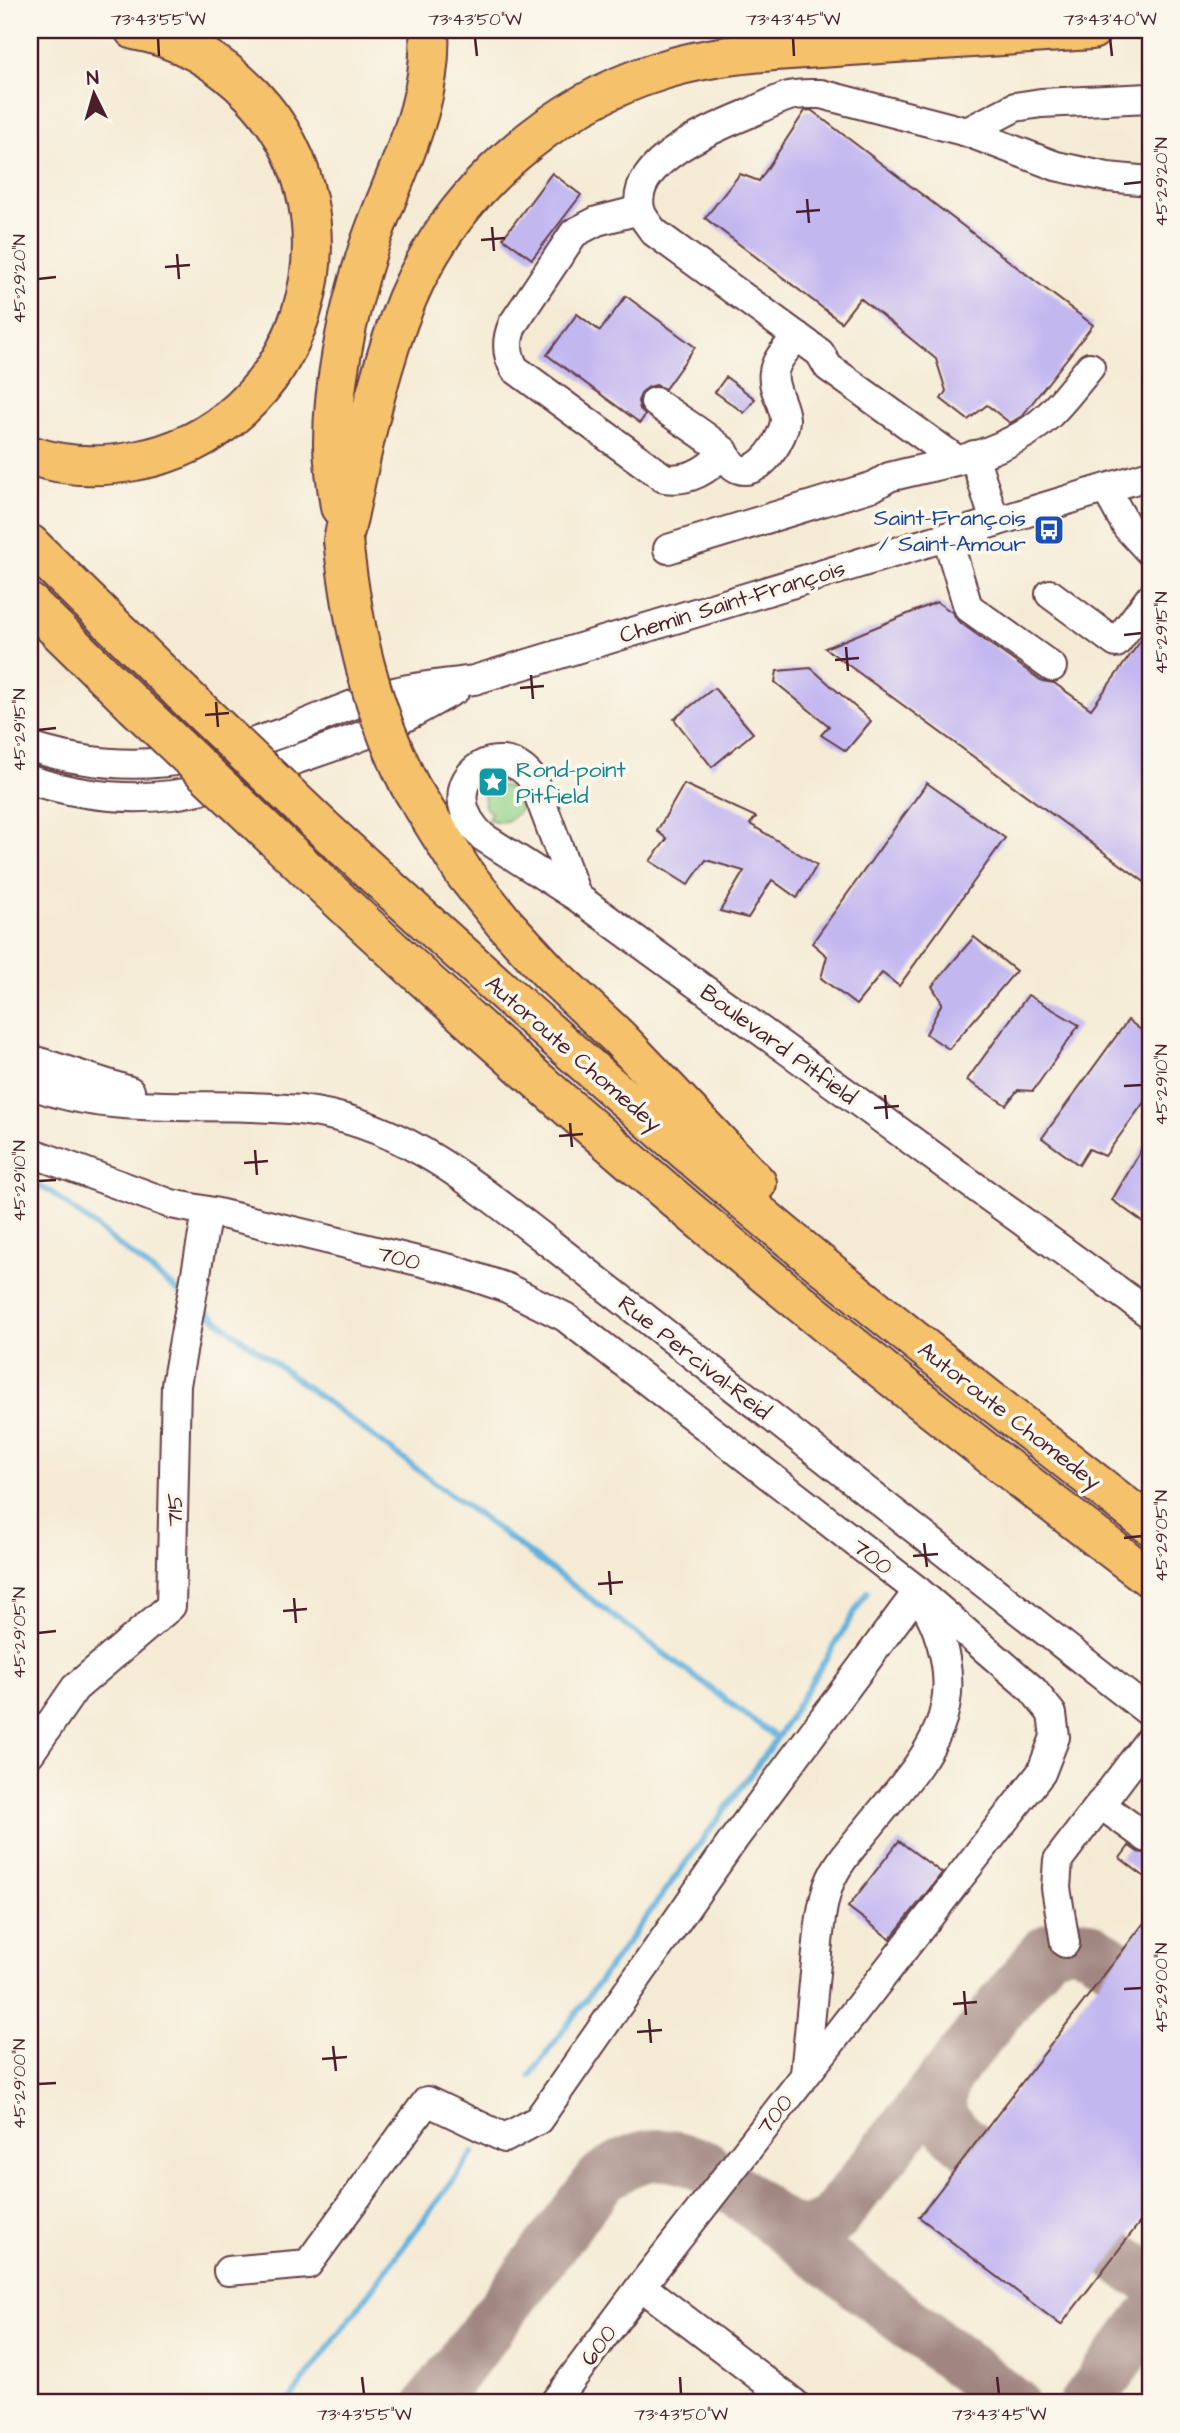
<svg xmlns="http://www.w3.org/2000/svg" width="1180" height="2433" viewBox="0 0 1180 2433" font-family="'Architects Daughter',sans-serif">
	<rect width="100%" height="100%" fill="#fbf7ec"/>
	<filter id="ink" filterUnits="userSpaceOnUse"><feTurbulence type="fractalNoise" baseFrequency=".0143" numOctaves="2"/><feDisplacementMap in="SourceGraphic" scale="14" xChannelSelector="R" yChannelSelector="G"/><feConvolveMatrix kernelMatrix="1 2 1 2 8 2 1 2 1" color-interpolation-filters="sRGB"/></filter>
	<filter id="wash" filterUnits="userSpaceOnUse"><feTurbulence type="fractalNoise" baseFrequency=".00686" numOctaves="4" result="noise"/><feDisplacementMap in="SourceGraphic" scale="28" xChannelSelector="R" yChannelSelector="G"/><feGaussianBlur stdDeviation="1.57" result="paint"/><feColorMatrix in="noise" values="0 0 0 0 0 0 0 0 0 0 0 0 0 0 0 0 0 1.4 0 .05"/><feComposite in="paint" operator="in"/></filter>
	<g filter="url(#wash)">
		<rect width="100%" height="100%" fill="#f5ebd5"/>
		<!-- green -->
		<path fill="#91d187" stroke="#6e7859" stroke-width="2" d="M493 786H505L512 791 517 787 522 799 521 808C512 821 503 825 488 819L491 813 485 807 484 797Z"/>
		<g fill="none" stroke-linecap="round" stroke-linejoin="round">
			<!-- stream -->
			<g stroke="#62b1dc" stroke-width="6">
				<polyline points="30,1182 51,1192 183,1295"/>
				<polyline points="197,1305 777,1738"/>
				<polyline points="530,2076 777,1738 867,1592"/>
				<polyline points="287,2403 474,2152"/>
			</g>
			<!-- taxiway -->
			<g stroke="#a08580" stroke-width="52">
				<path d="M946 2077C932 2113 945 2126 973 2148"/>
				<path d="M781 2225C800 2236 817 2232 833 2219L1045 1952C1071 1935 1090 1946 1113 1963"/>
				<polyline points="1116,2255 1137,2271 1150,2276"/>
				<path d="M431 2403 602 2178C638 2153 662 2147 704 2166L1013 2403"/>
				<polyline points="1085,2403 1150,2318"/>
			</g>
		</g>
		<g id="blocks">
			<!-- building -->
			<g fill="#c3b7f0">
				<polygon points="811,110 1093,325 1022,416 1010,423 987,405 968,420 941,399 946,391 936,359 860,298 841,322 705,218 740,174 759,181 805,111"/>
				<polygon points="552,173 581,195 532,259 503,238"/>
				<polygon points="626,296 695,347 665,389 656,385 649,387 642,392 638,401 640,409 645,415 640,423 547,355 577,314 600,331"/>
				<polygon points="726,377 755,399 744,413 715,392"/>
				<polygon points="937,602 953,613 958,621 1042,681 1054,683 1091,709 1150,628 1150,886 825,648"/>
				<polygon points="811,668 871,721 846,751 821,735 829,726 775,682 777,671"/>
				<polygon points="714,688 753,733 712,767 674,719"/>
				<polygon points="927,783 1005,838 899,986 882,973 856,1005 821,978 827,956 812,943"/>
				<polygon points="684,784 756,817 750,824 817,865 797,898 772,880 748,918 720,911 744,871 706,860 688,885 650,861 667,839 657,831"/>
				<polygon points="974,937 1016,971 949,1049 926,1034 942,1003 932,986"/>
				<polygon points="1028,995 1079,1025 1033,1091 1018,1090 1006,1105 967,1080"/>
				<polygon points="1128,1020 1150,1037 1150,1094 1105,1156 1089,1149 1079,1165 1042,1138"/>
				<polygon points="1150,1135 1150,1227 1112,1200"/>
				<polygon points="899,1841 942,1873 890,1939 848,1907"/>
				<polygon points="1129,1846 1138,1852 1150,1854 1150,1881 1120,1858"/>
				<polygon points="1150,1915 1150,2209 1061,2325 919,2217"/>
			</g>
		</g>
	</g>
	<g filter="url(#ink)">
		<use href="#blocks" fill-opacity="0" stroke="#643e44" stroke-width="2"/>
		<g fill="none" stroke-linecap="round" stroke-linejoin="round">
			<!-- minor casing -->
			<g stroke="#643e44" stroke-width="32">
				<g id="minor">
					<polyline points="967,132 1015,107 1041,103 1150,98"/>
					<path d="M640 210 597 221 574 233 513 324C506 340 506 354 515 369L664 478C689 482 709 470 724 451"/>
					<path d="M655 402C676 418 702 432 721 449 728 455 729 466 739 469 760 477 785 437 785 419 784 403 771 388 774 372 776 358 789 347 797 336"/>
					<polyline points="974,455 995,522"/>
					<path d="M957 460 828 367 820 353 654 232C649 225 642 218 640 209 630 161 716 127 750 113 763 107 776 100 789 96 800 93 811 94 821 94L967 132 1056 166 1107 177 1150 181"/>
					<polyline points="1106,489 1127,527 1150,552"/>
					<polyline points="947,537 968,607 1052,667"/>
					<path d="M668 549 874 486 889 477C943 463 1006 456 1048 416 1064 401 1076 384 1090 367"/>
					<polyline points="1050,594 1116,643 1150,598"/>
					<path d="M30 747C127 778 202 763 295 728 326 716 357 701 390 693 417 686 446 684 474 680L1150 475"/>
					<path d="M30 780C75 794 125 801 172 795 209 790 245 777 280 765 320 751 362 738 400 720 419 710 438 699 456 689"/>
					<path d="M577 897 533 780C497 731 428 786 483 837L577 897 1150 1314"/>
					<polyline points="30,1059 130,1091"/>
					<path d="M30 1084C115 1118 210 1100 300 1110 398 1121 467 1179 542 1237L1150 1713"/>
					<polyline points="30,1152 171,1204 218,1213 451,1269 507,1288 565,1317 918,1591 1033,1690 1052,1714 1055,1737 1041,1773 641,2286 554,2403"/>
					<polyline points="30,1753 75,1688 171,1606 176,1385 207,1212"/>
					<polyline points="1100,1804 1147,1838"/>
					<polyline points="1065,1943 1056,1888 1058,1860 1150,1739"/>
					<path d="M228 2271 308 2264 427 2101 505 2138 538 2120 734 1839 918 1591C924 1604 932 1616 937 1630 969 1717 923 1760 872 1823 856 1843 838 1861 829 1884 820 1909 819 1936 816 1963 812 2000 809 2037 805 2074"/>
					<polyline points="641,2286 794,2403"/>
				</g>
			</g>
			<!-- highway casing -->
			<g stroke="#643e44" stroke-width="42">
				<g id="highway">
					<path d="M30 455C64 467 99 468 135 461 303 431 370 220 253 96 221 63 180 38 134 30"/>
					<path d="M340 507C337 486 333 464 333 443 333 377 348 312 368 249 392 176 434 109 429 30"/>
					<path d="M343 540C361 459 375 377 407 299 452 193 550 105 660 71 697 59 735 54 774 51L1092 30"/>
					<polyline points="30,544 182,693"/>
					<polyline points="30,603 134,705"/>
					<polyline points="410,786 464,873 505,924 550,973 618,1037 757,1183"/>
					<path d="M322 827C468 961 615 1093 767 1220 893 1325 1021 1425 1150 1525"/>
					<path d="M275 839C550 1104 846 1348 1150 1578"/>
				</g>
			</g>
			<!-- minor -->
			<use href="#minor" stroke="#fff" stroke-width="28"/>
			<!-- highway -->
			<use href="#highway" stroke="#f5c16b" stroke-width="38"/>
			<!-- highway-bridge casing -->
			<g stroke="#643e44" stroke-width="42" stroke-linecap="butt">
				<g id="highway-bridge">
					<path d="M343 540C353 629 370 706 410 786"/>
					<polyline points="182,693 322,827"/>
					<polyline points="134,705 275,839"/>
				</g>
			</g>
			<!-- highway-bridge -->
			<use href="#highway-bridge" stroke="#f5c16b" stroke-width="38"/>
		</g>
	</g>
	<!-- ticks -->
	<path fill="none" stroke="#4a1f2b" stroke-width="2.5" d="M158 38 159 56M475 38 477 56M793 38 794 56M1110 38 1112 56M1124 184 1142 182M807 199 809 223M796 212 820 210M492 227 494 251M481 240 505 238M177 254 179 279M165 267 190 265M38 279 56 277M1124 635 1142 633M846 647 848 671M835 660 859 658M531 675 533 699M520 688 544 686M216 702 218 727M205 715 229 713M38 730 56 728M1124 1086 1142 1085M885 1095 887 1119M874 1108 899 1106M570 1123 572 1147M559 1136 583 1134M255 1150 257 1175M244 1163 268 1161M38 1181 56 1180M1124 1538 1142 1536M924 1543 927 1567M913 1556 938 1554M609 1571 611 1595M598 1584 623 1582M294 1598 296 1623M283 1611 307 1609M38 1633 56 1631M1124 1989 1142 1988M964 1991 966 2015M953 2004 977 2002M649 2019 651 2043M637 2032 662 2030M333 2046 336 2071M322 2059 347 2057M38 2084 56 2083M362 2377 364 2394M680 2377 681 2394M997 2377 999 2394"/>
	<!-- icons -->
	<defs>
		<g id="bus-square" transform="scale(1.575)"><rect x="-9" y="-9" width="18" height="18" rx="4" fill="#1a4fb4" stroke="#fbf7ec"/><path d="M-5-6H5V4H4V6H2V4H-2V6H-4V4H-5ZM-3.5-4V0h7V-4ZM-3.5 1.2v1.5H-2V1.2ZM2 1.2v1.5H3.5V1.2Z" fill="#fff"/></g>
		<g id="sight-square" transform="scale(1.575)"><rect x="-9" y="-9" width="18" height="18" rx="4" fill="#0f9aa8" stroke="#fbf7ec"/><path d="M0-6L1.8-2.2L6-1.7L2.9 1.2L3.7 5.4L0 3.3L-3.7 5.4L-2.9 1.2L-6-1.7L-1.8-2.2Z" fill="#fff"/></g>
	</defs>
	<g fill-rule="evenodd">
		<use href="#bus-square" x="1049" y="530"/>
		<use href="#sight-square" x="493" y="782"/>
	</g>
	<g text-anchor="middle" stroke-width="7" stroke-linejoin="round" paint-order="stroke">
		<!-- transit labels -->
		<g font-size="23" fill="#164399" stroke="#fbf7ec" text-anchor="end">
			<text x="1026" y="525">Saint-François<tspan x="1026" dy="26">/ Saint-Amour</tspan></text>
		</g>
		<!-- street labels -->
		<g font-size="23" fill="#4a1f2b" stroke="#fbf7ec">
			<text transform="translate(732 601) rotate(-17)" y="8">Chemin Saint-François</text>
			<text transform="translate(779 1044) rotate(36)" y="8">Boulevard Pitfield</text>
			<text transform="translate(574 1053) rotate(41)" y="8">Autoroute Chomedey</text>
			<text transform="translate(399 1257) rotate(14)" y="8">700</text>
			<text transform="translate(695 1357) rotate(38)" y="8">Rue Percival-Reid</text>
			<text transform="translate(1010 1415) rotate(38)" y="8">Autoroute Chomedey</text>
			<text transform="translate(174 1510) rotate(-89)" y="8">715</text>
			<text transform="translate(873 1556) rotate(38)" y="8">700</text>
			<text transform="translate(774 2114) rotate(-52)" y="8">700</text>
			<text transform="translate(598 2345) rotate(-54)" y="8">600</text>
		</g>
		<!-- culture labels -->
		<g font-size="23" fill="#0d838f" stroke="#fbf7ec" text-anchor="start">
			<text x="516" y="777">Rond-point<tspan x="516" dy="26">Pitfield</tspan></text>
		</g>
	</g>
	<!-- margin -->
	<rect width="1180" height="2433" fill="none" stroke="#fbf7ec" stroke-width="77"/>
	<!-- north arrow -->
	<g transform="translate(94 94) rotate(355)" stroke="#fbf7ec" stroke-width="5" paint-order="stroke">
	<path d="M0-5L12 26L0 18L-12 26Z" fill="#4a1f2b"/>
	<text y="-10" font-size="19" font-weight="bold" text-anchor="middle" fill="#4a1f2b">N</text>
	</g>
	<rect x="38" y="38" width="1104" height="2356" fill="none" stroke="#4a1f2b" stroke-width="2.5"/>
	<g font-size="18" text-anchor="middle" fill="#4a1f2b">
		<text x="158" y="25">73°43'55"W</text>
		<text x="475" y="25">73°43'50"W</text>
		<text x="793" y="25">73°43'45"W</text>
		<text x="1110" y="25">73°43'40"W</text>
		<text transform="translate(1161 182) rotate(-90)" y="6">45°29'20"N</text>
		<text transform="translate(19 279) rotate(-90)" y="6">45°29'20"N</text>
		<text transform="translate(1161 633) rotate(-90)" y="6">45°29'15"N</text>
		<text transform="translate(19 730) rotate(-90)" y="6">45°29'15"N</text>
		<text transform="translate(1161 1085) rotate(-90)" y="6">45°29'10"N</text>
		<text transform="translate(19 1181) rotate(-90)" y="6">45°29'10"N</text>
		<text transform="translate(1161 1536) rotate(-90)" y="6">45°29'05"N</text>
		<text transform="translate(19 1633) rotate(-90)" y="6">45°29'05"N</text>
		<text transform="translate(1161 1988) rotate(-90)" y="6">45°29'00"N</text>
		<text transform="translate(19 2084) rotate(-90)" y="6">45°29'00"N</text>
		<text x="364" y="2420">73°43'55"W</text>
		<text x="681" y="2420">73°43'50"W</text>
		<text x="999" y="2420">73°43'45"W</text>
	</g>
</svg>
